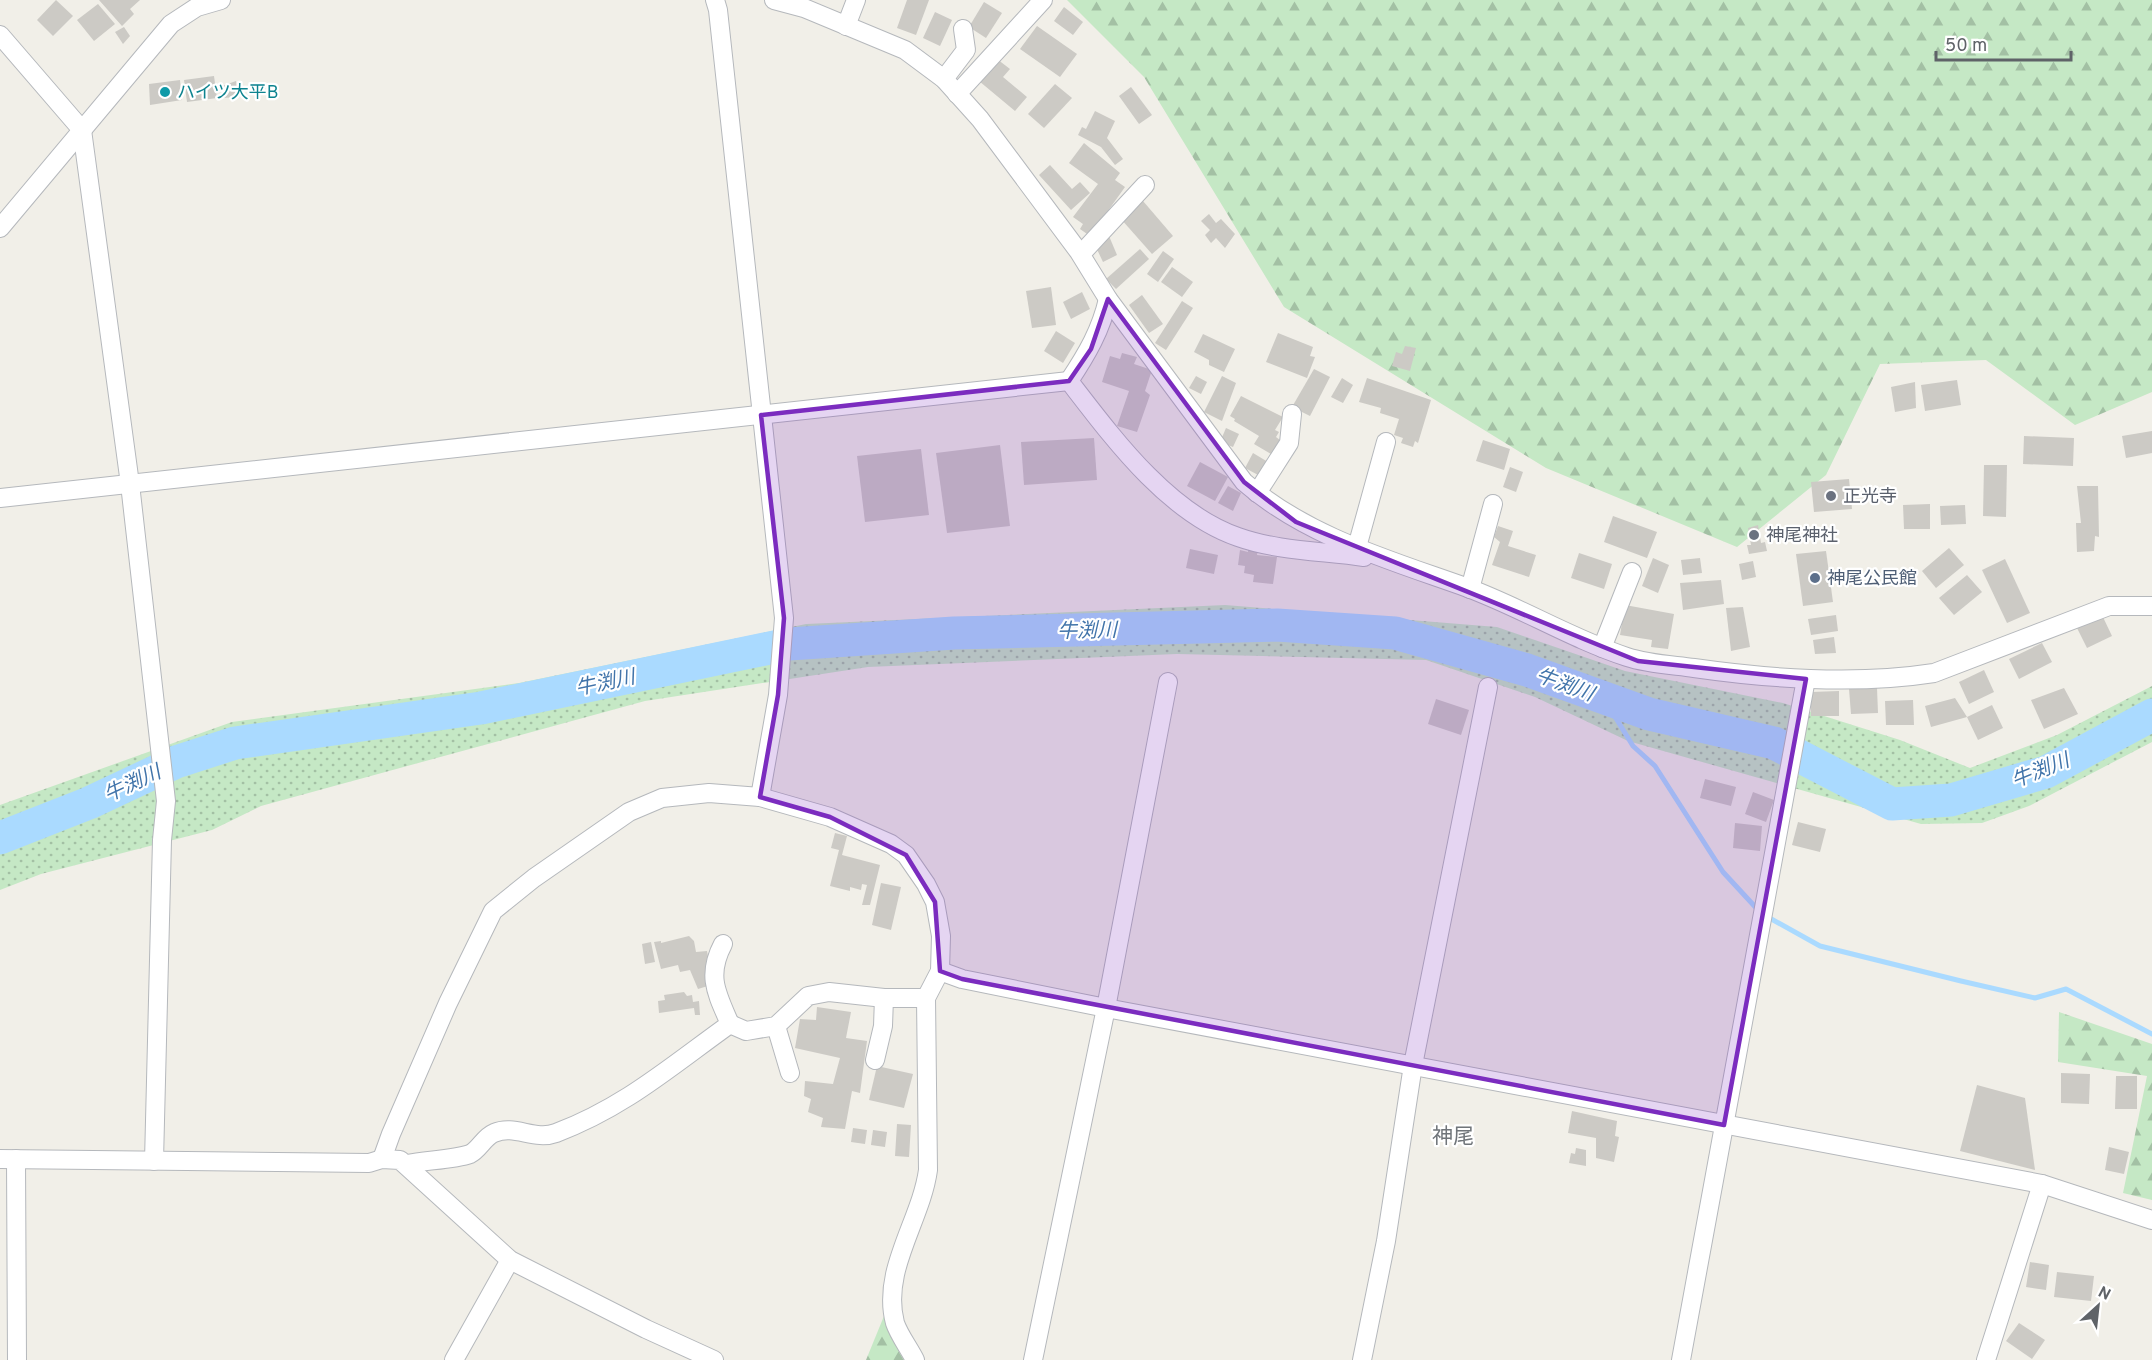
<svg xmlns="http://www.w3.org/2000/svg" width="2152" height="1360" viewBox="0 0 2152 1360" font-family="Overpass,'Noto Sans JP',sans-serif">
	<defs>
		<pattern id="grass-dots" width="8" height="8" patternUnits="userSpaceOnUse" patternTransform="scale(1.5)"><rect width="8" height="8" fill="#c5e8c5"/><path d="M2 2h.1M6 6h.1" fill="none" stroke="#a3c0a4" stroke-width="1.8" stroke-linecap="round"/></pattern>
		<pattern id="forest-firs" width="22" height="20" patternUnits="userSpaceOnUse" patternTransform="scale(1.5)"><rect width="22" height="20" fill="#c5e8c5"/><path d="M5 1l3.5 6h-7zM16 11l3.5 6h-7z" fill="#a3c0a4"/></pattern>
	</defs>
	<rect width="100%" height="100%" fill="#f1efe8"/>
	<!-- grass -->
	<polygon fill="url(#grass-dots)" points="1225,605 1497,627 1625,671 1783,703 1900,740 1970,768 2057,735 2152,686 2152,742 2029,806 1982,823 1921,824 1628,741 1535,697 1426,660 1177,654 868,667 645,701 261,806 212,830 41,874 0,890 0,805 232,722 519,683 806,624"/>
	<!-- forest -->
	<g fill="url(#forest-firs)">
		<polygon points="1067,0 2152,0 2152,392 2075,425 1986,360 1880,364 1826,475 1737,547 1546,468 1284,307 1144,77"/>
		<polygon points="2059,1012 2152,1044 2152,1200 2123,1193 2147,1076 2058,1062"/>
		<polygon points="884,1316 919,1360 866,1360"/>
	</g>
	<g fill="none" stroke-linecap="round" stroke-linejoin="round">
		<!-- stream -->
		<g stroke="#aadaff" stroke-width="5">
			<polyline points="1616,701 1614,715 1633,746 1655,766 1723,872 1759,911"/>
			<polyline points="1766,916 1820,946 1961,981 2035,998 2066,989 2152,1034"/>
		</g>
		<!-- river -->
		<polyline stroke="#aadaff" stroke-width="33" points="0,838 89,803 176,762 235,743 481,708 789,644 954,633 1277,625 1395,633 1527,670 1649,714 1774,743 1892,804 1951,800 2046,772 2152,715"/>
	</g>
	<!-- building -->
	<g fill="#cccac5">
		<polygon points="56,0 73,16 53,36 37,20"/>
		<polygon points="99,0 140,0 130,9 134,14 122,26"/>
		<polygon points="907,0 929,0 916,35 897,28"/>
		<polygon points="984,2 1002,13 986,38 969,27"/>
		<polygon points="98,4 115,24 94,41 77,20"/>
		<polygon points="1064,7 1083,22 1073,35 1054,21"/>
		<polygon points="935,12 952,20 940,46 923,38"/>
		<polygon points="1037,26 1077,54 1060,77 1020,49"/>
		<polygon points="124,27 130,36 123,44 115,32"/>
		<polygon points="997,59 1010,69 1003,77 1027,97 1015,111 979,81"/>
		<polygon points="214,76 217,98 187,102 184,80"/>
		<polygon points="180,80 182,100 150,105 149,84"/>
		<polygon points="236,81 238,97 223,98 222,86"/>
		<polygon points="1055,84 1072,98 1044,128 1028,114"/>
		<polygon points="1131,87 1152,115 1139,124 1119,96"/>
		<polygon points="1095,111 1115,121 1107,138 1123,159 1115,165 1101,147 1078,135 1082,127 1086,129"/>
		<polygon points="1084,143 1120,173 1115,180 1125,187 1090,236 1080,229 1083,224 1073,217 1098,184 1069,163"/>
		<polygon points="1050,165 1072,189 1080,182 1090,193 1071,210 1039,175"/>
		<polygon points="1143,201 1173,236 1152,254 1121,219"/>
		<polygon points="1209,214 1216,223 1221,219 1235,234 1225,248 1216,238 1211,243 1205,235 1210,230 1201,221"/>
		<polygon points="1109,236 1117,255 1103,262 1094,243"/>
		<polygon points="1140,249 1149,259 1116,289 1106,279"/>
		<polygon points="1163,251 1174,259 1158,282 1147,274"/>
		<polygon points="1172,267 1193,282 1182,297 1161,282"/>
		<polygon points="1051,287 1056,325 1032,328 1026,291"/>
		<polygon points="1082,292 1090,309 1071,319 1063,302"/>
		<polygon points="1142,295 1163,324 1149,333 1129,305"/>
		<polygon points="1182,301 1193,308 1166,350 1155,343"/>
		<polygon points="1056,331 1075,343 1063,363 1044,351"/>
		<polygon points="1278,333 1313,347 1310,356 1315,357 1307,378 1266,362"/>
		<polygon points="1203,334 1235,349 1224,372 1209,365 1209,360 1194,352"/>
		<polygon points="1405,346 1416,348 1410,371 1392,366 1396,352 1402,354"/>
		<polygon points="1122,353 1137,357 1134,364 1152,370 1145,391 1150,395 1137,432 1117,426 1129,391 1102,382 1110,356 1120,359"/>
		<polygon points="1314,369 1330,377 1310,416 1292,407"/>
		<polygon points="1196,376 1207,382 1201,394 1189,388"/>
		<polygon points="1222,376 1236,383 1222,421 1204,412"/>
		<polygon points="1342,378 1353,385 1343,403 1331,397"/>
		<polygon points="1367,378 1431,400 1418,443 1415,441 1413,447 1401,443 1403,438 1394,435 1399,419 1380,413 1381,408 1359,402"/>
		<polygon points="1957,380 1961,405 1925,411 1921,385"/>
		<polygon points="1915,382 1916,408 1895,412 1891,387"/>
		<polygon points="1241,396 1283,417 1275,430 1279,432 1276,437 1280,440 1271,454 1254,444 1259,436 1234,421 1235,419 1230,416"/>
		<polygon points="1226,428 1239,434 1233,447 1220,442"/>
		<polygon points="2152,431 2152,453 2126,458 2122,436"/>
		<polygon points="2024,436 2074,438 2073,466 2023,464"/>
		<polygon points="1094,438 1097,480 1024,485 1021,442"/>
		<polygon points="1483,440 1510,449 1504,470 1476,461"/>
		<polygon points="1000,445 1010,526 947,533 936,453"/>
		<polygon points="921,449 929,515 865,522 857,456"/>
		<polygon points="1253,453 1268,462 1260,476 1245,468"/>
		<polygon points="1200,462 1228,477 1215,501 1187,486"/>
		<polygon points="1984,465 2007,465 2006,517 1983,516"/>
		<polygon points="1510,467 1523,472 1516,492 1503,487"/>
		<polygon points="1849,479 1852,509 1814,512 1811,482"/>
		<polygon points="1228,486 1241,493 1233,511 1218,503"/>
		<polygon points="2077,486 2098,486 2099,537 2095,536 2094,551 2077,552 2076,523 2081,523"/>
		<polygon points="1930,504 1930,529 1904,529 1903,505"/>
		<polygon points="1965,505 1966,524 1941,525 1940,506"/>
		<polygon points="1613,516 1657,532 1647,558 1604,542"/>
		<polygon points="1758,525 1761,543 1765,542 1767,551 1749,554 1747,545 1751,545 1748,528"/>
		<polygon points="1498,526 1513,531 1508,546 1536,555 1529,577 1492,565 1500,542 1494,537"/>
		<polygon points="1949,548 1964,565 1936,588 1922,571"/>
		<polygon points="1190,549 1218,555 1214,574 1186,568"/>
		<polygon points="1248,549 1258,550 1257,555 1277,557 1273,584 1253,582 1254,575 1244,573 1245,566 1238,565 1240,550 1248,552"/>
		<polygon points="1826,551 1833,602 1803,606 1796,554"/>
		<polygon points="1579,553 1612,564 1604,589 1571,578"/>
		<polygon points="1653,558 1669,565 1658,593 1642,586"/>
		<polygon points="1700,558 1702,573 1683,575 1681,560"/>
		<polygon points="2005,559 2030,613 2007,623 1982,570"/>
		<polygon points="1753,561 1756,577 1742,580 1739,564"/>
		<polygon points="1967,575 1982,592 1954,615 1939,598"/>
		<polygon points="1721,580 1724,604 1683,610 1680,583"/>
		<polygon points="1625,605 1674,614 1668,649 1651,647 1652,640 1620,635"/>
		<polygon points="1743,607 1750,647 1731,651 1726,608"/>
		<polygon points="2101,613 2112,636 2087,648 2076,626"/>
		<polygon points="1836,615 1838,631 1811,635 1808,619"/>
		<polygon points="1834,637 1836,653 1815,654 1813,640"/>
		<polygon points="2042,643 2052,662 2019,679 2009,659"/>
		<polygon points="1984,670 1994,692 1969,704 1959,682"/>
		<polygon points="1877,688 1878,713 1851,714 1849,689"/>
		<polygon points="2064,688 2078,714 2044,729 2031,700"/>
		<polygon points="1839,691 1839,716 1811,716 1811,692"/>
		<polygon points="1955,698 1967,717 1992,705 2003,728 1978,740 1967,717 1931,727 1925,706"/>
		<polygon points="1436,699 1469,710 1461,735 1428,724"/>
		<polygon points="1913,700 1914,725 1886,725 1885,701"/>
		<polygon points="1705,779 1736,787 1731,806 1700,798"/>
		<polygon points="1753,792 1774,800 1766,822 1745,814"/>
		<polygon points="1798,822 1826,829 1820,852 1792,845"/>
		<polygon points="1735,823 1762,826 1760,851 1733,848"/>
		<polygon points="835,833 847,836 842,855 880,865 870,905 862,905 867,885 862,884 861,890 850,887 850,891 830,886 839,850 831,848"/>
		<polygon points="881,883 901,887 891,930 872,925"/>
		<polygon points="689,936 694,941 696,952 707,951 709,962 706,964 711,985 698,989 690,970 680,972 678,965 661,969 654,942 661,941 661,943"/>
		<polygon points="651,942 655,962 645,964 642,944"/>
		<polygon points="684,992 687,996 692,995 693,1002 699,1001 700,1015 695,1015 694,1008 659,1013 658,1001 665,1000 664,995"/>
		<polygon points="817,1007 851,1012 846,1038 867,1041 860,1093 852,1091 845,1129 821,1127 823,1118 808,1112 811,1099 804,1096 805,1081 833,1084 840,1058 795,1048 800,1019 816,1020"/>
		<polygon points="877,1066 913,1074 904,1108 869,1100"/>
		<polygon points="2061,1073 2090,1074 2089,1104 2061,1103"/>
		<polygon points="2116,1076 2137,1076 2137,1109 2115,1109"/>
		<polygon points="1977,1085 2025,1098 2035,1170 1960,1151"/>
		<polygon points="1572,1111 1617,1121 1615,1136 1619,1137 1614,1162 1596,1158 1596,1138 1568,1133"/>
		<polygon points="897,1124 911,1125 909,1157 895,1156"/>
		<polygon points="853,1128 867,1130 865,1144 851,1142"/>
		<polygon points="873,1130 887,1132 885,1147 871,1145"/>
		<polygon points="2109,1147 2129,1152 2124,1174 2105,1170"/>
		<polygon points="1576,1148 1586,1150 1586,1166 1569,1163 1571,1153 1575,1154"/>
		<polygon points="2030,1262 2049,1265 2046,1290 2026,1287"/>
		<polygon points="2057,1272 2094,1276 2091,1301 2054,1297"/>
		<polygon points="2019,1323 2045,1340 2032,1359 2006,1341"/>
	</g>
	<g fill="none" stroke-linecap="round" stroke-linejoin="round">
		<!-- minor casing -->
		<g stroke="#b5b8bc" stroke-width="20">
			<g id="minor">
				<polyline points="715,0 718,10 784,618 778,695 760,797"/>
				<path d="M774 0 804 8 905 50 944 79 980 119 1079 252 1108 299 1244 482C1307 537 1390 560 1468 588 1522 608 1572 639 1627 657 1648 664 1672 665 1694 668 1771 679 1857 685 1934 673L2109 606H2152"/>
				<polyline points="846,26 856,0"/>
				<polyline points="0,35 82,130 130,484 166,801 162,840 154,1161"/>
				<polyline points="944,79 966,50 963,29"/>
				<polyline points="957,94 1043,0"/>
				<polyline points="0,228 171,24 197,7 221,0"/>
				<polyline points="1081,254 1145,185"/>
				<path d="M1069 381C1113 438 1168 513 1238 537 1277 551 1323 551 1364 557"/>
				<path d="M1069 381C1087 354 1101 330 1108 299"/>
				<polyline points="1257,493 1289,443 1292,414"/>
				<polyline points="0,498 1069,381"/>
				<polyline points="1357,547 1386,442"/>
				<polyline points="1470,589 1493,504"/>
				<polyline points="1602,648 1632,572"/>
				<path d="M723 944C706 976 717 994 730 1024"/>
				<polyline points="940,971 962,979 1106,1008 2042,1184 2152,1220"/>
				<polyline points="776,1026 790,1073"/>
				<polyline points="875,1060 883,1026 884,998"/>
				<polyline points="0,1159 369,1163 382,1159 400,1160 510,1260 646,1329 714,1360"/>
				<polyline points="16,1159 17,1360"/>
				<path d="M382 1159 391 1134 448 1003 493 911 534 878 629 812 662 798 709 793 760 797 830 817 891 844 906 855 926 884 935 902 941 936 940 971 926 998 928 1170C921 1221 881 1270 895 1323 899 1335 909 1348 915 1360"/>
				<path d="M407 1164C425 1160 453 1160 470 1154 479 1150 484 1137 494 1133 515 1124 534 1141 556 1133 625 1107 671 1066 730 1024L746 1031 776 1026 808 996 829 992 884 998H926"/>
				<polyline points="454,1360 510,1260"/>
				<polyline points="1033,1360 1106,1008 1168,682"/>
				<polyline points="1362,1360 1386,1241 1413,1065 1488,687"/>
				<polyline points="1681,1360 1806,679"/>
				<polyline points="1986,1360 2042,1184"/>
			</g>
		</g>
		<!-- minor -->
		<use href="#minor" stroke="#fff" stroke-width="18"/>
	</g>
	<!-- marked area -->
	<path fill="#7b2cbf" fill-opacity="0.2" stroke="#7b2cbf" stroke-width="4.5" stroke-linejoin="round" d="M1108 299 1244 482 1296 522 1638 661 1806 679 1724 1125 962 979 940 971 935 902 906 855 830 817 760 797 778 695 784 618 761 415 1069 381 1091 349Z"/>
	<!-- markers -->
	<circle fill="#0f9aa8" stroke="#fff" stroke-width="2" cx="165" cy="92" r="6"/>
	<g fill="#6b7280" stroke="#fff" stroke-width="2">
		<circle cx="1831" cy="496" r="6"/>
		<circle cx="1754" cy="535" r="6"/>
	</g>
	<circle fill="#5c6f8a" stroke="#fff" stroke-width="2" cx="1815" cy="578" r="6"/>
	<g text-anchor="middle" stroke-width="4.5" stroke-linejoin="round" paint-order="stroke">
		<!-- culture labels -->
		<g font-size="18" fill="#0d838f" stroke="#fff" text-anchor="start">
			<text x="177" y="98">ハイツ大平B</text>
		</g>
		<!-- worship labels -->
		<g font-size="18" fill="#5b616d" stroke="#fff" text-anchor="start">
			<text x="1843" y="502">正光寺</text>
			<text x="1766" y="541">神尾神社</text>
		</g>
		<!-- service labels -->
		<g font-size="18" fill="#4e5e75" stroke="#fff" text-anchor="start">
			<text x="1827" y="584">神尾公民館</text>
		</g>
		<!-- water labels -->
		<g font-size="20" font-style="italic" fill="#4174aa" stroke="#fff">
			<text transform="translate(1087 630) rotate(-1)" y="7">牛渕川</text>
			<text transform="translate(605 682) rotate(-12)" y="7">牛渕川</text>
			<text transform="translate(1565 684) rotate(20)" y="7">牛渕川</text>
			<text transform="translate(2040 770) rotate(-22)" y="7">牛渕川</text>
			<text transform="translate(132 783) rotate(-25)" y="7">牛渕川</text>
		</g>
		<!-- quarter labels -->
		<g font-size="21" fill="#70757a" stroke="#fff">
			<text x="1453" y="1143">神尾</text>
		</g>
	</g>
	<!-- north arrow -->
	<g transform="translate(2098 1306) rotate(27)" stroke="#ffffff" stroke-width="4.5" paint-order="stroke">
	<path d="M0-4.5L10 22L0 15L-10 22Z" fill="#5f6368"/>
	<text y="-9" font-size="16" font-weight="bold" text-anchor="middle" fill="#5f6368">N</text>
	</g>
	<!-- scale -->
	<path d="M1936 51v9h135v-9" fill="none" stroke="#5f6368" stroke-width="3"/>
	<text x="1945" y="51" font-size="18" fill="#5f6368" stroke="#ffffff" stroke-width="4.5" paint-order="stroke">50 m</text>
</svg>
